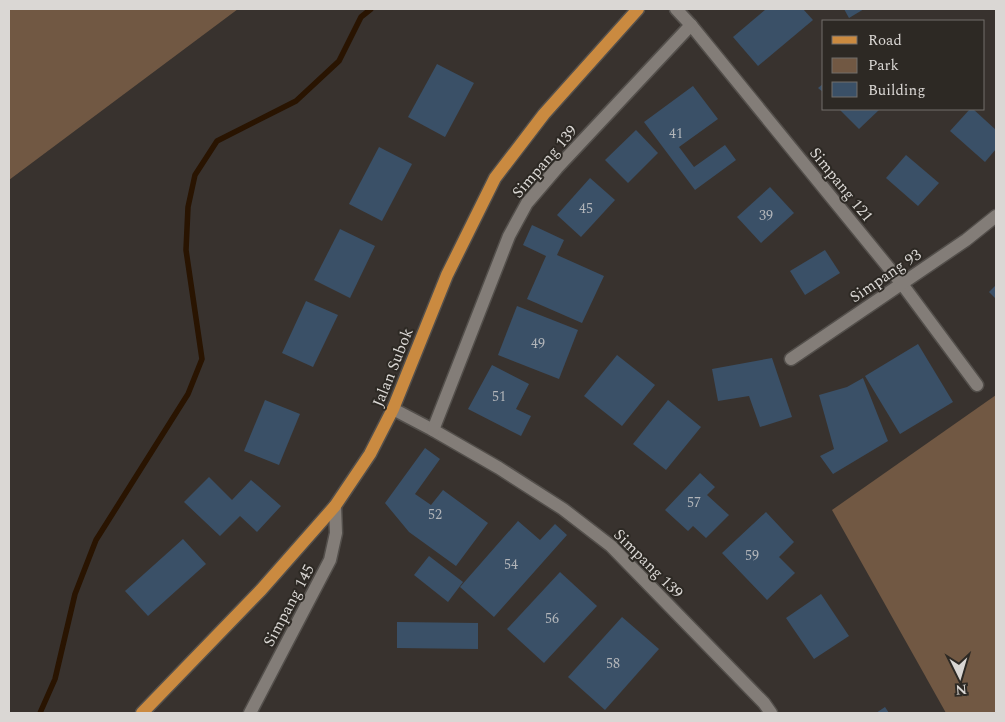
<svg xmlns="http://www.w3.org/2000/svg" width="1005" height="722" viewBox="0 0 1005 722" font-family="Spectral,serif">
	<rect width="100%" height="100%" fill="#38322e"/>
	<!-- green -->
	<g fill="#715843">
		<polygon points="9,9 238,9 9,180"/>
		<polygon points="996,395 996,713 946,713 832,510"/>
	</g>
	<g fill="none" stroke-linecap="round" stroke-linejoin="round">
		<!-- stream -->
		<polyline stroke="#291401" stroke-width="5.5" points="40,713 55,679 75,594 96,540 188,394 202,359 186,250 188,207 195,175 217,141 296,101 339,61 361,17 371,9"/>
	</g>
	<!-- building -->
	<g fill="#3a5067">
		<polygon points="766,9 803,9 813,20 758,66 733,37"/>
		<polygon points="844,9 864,9 849,18"/>
		<polygon points="437,64 474,83 445,137 408,117"/>
		<polygon points="824,83 824,93 818,88"/>
		<polygon points="693,86 718,119 679,147 694,167 725,145 736,160 695,190 644,122"/>
		<polygon points="839,109 880,109 859,129"/>
		<polygon points="970,109 973,109 996,130 996,149 985,162 950,131"/>
		<polygon points="636,130 658,153 628,183 605,160"/>
		<polygon points="379,147 412,164 382,221 349,204"/>
		<polygon points="906,155 939,183 918,206 886,178"/>
		<polygon points="590,178 615,200 581,237 557,215"/>
		<polygon points="770,187 794,213 761,243 737,217"/>
		<polygon points="532,225 564,240 557,255 604,276 582,323 527,299 546,256 523,245"/>
		<polygon points="340,229 375,246 350,298 314,280"/>
		<polygon points="825,250 840,273 805,295 790,271"/>
		<polygon points="996,285 996,299 989,292"/>
		<polygon points="306,301 338,315 313,367 282,353"/>
		<polygon points="517,306 578,330 559,379 498,355"/>
		<polygon points="918,344 953,402 900,434 865,376"/>
		<polygon points="617,355 655,385 622,426 584,396"/>
		<polygon points="772,358 792,417 760,427 749,396 718,401 712,369"/>
		<polygon points="492,365 529,384 516,409 531,416 521,436 468,409"/>
		<polygon points="863,378 888,441 833,474 820,456 834,449 819,395 847,387"/>
		<polygon points="265,400 300,414 279,465 244,451"/>
		<polygon points="668,400 701,427 666,470 633,444"/>
		<polygon points="425,448 440,459 415,494 431,505 443,490 488,523 456,566 409,532 385,503"/>
		<polygon points="700,473 715,487 707,495 729,515 706,538 693,526 688,531 665,510"/>
		<polygon points="209,477 232,500 251,480 281,506 257,532 240,516 220,536 184,502"/>
		<polygon points="766,512 794,542 779,557 795,573 767,600 722,553"/>
		<polygon points="518,521 540,540 555,524 567,535 494,617 460,587"/>
		<polygon points="183,539 206,564 148,616 125,591"/>
		<polygon points="429,556 463,582 448,602 414,575"/>
		<polygon points="560,572 597,606 544,663 507,629"/>
		<polygon points="821,594 849,636 814,659 786,618"/>
		<polygon points="622,617 659,649 605,710 568,677"/>
		<polygon points="397,622 478,623 478,649 397,648"/>
		<polygon points="885,707 889,713 876,713"/>
	</g>
	<g fill="none" stroke-linecap="round" stroke-linejoin="round">
		<!-- minor casing -->
		<g stroke="#534f4b" stroke-width="15">
			<g id="minor">
				<polyline points="676,9 691,25 902,284 977,385"/>
				<polyline points="791,359 966,240 996,216"/>
				<polyline points="393,409 433,430 499,468 563,509 611,546 764,703 771,713"/>
				<polyline points="433,430 509,236 527,203 557,168 691,25"/>
				<polyline points="250,713 330,560 336,533 335,506"/>
			</g>
		</g>
		<!-- major casing -->
		<g stroke="#534f4b" stroke-width="15">
			<polyline id="major" points="142,713 261,590 335,506 370,454 393,409 447,275 495,178 544,114 638,9"/>
		</g>
		<!-- minor -->
		<use href="#minor" stroke="#837d78" stroke-width="12"/>
		<!-- major -->
		<use href="#major" stroke="#ca8a40" stroke-width="12"/>
	</g>
	<g text-anchor="middle" stroke-width="4" stroke-linejoin="round" paint-order="stroke">
		<!-- number labels -->
		<g font-size="14" fill="#b2b5b9">
			<text x="676" y="138">41</text>
			<text x="586" y="213">45</text>
			<text x="766" y="220">39</text>
			<text x="538" y="348">49</text>
			<text x="499" y="401">51</text>
			<text x="694" y="507">57</text>
			<text x="435" y="519">52</text>
			<text x="752" y="560">59</text>
			<text x="511" y="569">54</text>
			<text x="552" y="623">56</text>
			<text x="613" y="668">58</text>
		</g>
		<!-- street labels -->
		<g font-size="16" fill="#dad7d4" stroke="#2d2924">
			<text transform="translate(544 161) rotate(-49)" y="6">Simpang 139</text>
			<text transform="translate(842 184) rotate(51)" y="6">Simpang 121</text>
			<text transform="translate(885 275) rotate(-34)" y="6">Simpang 93</text>
			<text transform="translate(392 367) rotate(-68)" y="6">Jalan Subok</text>
			<text transform="translate(649 563) rotate(45)" y="6">Simpang 139</text>
			<text transform="translate(288 605) rotate(-62)" y="6">Simpang 145</text>
		</g>
	</g>
	<!-- border -->
	<rect width="1005" height="722" fill="none" stroke="#dad7d4" stroke-width="20"/>
	<!-- legend -->
	<rect x="822" y="20" width="162" height="90" fill="#2d2924" stroke="#726f6a"/>
	<rect x="832" y="36" width="25" height="8" fill="#ca8a40" stroke="#726f6a"/>
	<text x="868" y="45" font-size="15" fill="#dad7d4">Road</text>
	<rect x="832" y="58" width="25" height="15" fill="#715843" stroke="#726f6a"/>
	<text x="868" y="70" font-size="15" fill="#dad7d4">Park</text>
	<rect x="832" y="82" width="25" height="15" fill="#3a5067" stroke="#726f6a"/>
	<text x="868" y="95" font-size="15" fill="#dad7d4">Building</text>
	<!-- north arrow -->
	<g transform="translate(960 677) rotate(175)" stroke="#2d2924" stroke-width="4" paint-order="stroke">
	<path d="M0-4L9 19L0 12L-9 19Z" fill="#dad7d4"/>
	<text y="-8" font-size="14" font-weight="bold" text-anchor="middle" fill="#dad7d4">N</text>
	</g>
</svg>
